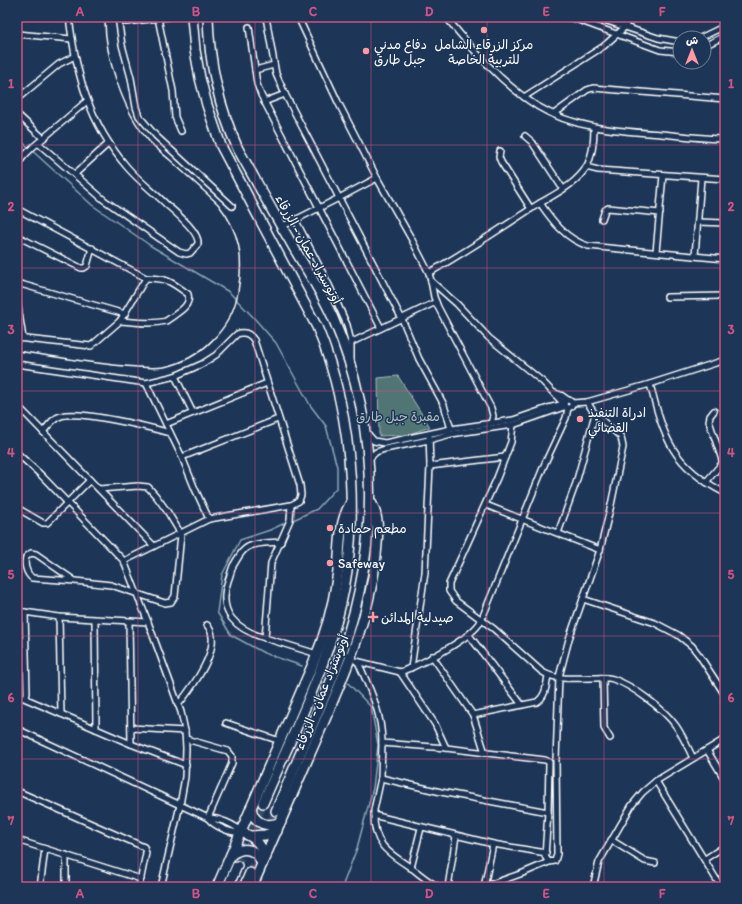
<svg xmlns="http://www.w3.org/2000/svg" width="742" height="904" viewBox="0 0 742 904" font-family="Itim,'Playpen Sans Arabic',sans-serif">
	<rect width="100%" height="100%" fill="#1d3557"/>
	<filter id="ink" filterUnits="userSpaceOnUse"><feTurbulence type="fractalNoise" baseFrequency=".025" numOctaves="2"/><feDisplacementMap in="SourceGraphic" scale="8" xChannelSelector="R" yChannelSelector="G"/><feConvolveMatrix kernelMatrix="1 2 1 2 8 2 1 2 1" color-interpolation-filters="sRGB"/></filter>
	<g filter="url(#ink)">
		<!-- green -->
		<polygon fill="#517475" stroke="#a8baba" points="398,376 430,427 406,435 379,436 378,378"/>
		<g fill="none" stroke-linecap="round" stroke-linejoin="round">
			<!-- stream -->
			<g stroke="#8da7b6" stroke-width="1.5">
				<polyline points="17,137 92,205 151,246 229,292 254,318 276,343 310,405 326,426 337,467 337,487 317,509 291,521"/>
				<polyline points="287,522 270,530 240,540 222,575 217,612 231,635 264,653 302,666"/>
				<polyline points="342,887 357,848 373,788 378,745 371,707 348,683"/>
			</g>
			<!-- highway-tunnel -->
			<g stroke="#344968" stroke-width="9" stroke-dasharray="9 4.5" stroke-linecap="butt">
				<polyline points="237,866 263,803"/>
				<polyline points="250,873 276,811"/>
			</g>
			<!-- street casing -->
			<g stroke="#fff" stroke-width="8">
				<g id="street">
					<polyline points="118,17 122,45 131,78 136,107 139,116 156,136 232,206"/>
					<polyline points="266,17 276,74 285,94 402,319 419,359 444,405 451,429"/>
					<polyline points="298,17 338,102 377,178 412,240 429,273 431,281 457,304 489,338 543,382 564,404"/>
					<path d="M446 17C473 50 501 83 537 106 575 129 619 131 661 134 682 136 704 139 725 139"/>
					<polyline points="570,17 660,50 680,52"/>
					<polyline points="595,17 658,38 680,42"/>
					<polyline points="117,18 121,21 126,22 168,17"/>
					<polyline points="158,18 173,91 175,117 181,131"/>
					<polyline points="249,27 257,84 261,95 381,328"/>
					<polyline points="17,34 72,39"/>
					<polyline points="700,38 725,26"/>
					<polyline points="704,46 725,36"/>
					<polyline points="255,70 274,65"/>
					<polyline points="524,97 604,46 625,27 628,17"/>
					<polyline points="17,99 59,64 75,56"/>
					<polyline points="264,102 285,94"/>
					<polyline points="17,114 43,138"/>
					<polyline points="554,114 587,90 593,88 725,99"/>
					<polyline points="525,136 532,142 563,189"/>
					<path d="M38 143 104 200 179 252 186 254 190 253 198 244C200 232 175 212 167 205 154 192 139 181 127 167 89 123 76 74 69 17"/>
					<polyline points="500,151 499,157 501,162 531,209"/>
					<polyline points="17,165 24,156 33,147 87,101"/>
					<polyline points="586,167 598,170 725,179"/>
					<polyline points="75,174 109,143"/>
					<path d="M540 203C553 222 566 239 588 246L725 259"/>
					<polyline points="17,209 146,278 120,321 91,346 17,338"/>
					<polyline points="295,219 329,285 347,325 351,342 351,362"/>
					<polyline points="602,219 605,210 608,208 660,213"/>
					<polyline points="698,222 725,223"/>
					<polyline points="281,227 339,198 377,178"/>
					<polyline points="17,236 81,268 84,268 87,266 92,248"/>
					<polyline points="656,252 663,175"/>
					<polyline points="695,256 701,178"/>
					<path d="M429 273C463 253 496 232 529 210 548 197 575 187 587 166 593 154 594 141 594 128"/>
					<polyline points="431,281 434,297 438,307 491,408 493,416 491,423"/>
					<polyline points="17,283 125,314"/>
					<polyline points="667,297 725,296"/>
					<polyline points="17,300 23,338"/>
					<path d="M120 321C135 322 151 325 166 321 175 314 192 307 188 294 171 282 168 278 146 278"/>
					<polyline points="350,343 436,302"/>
					<path d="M17 364 146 383 175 376 202 364 216 355 237 334C245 331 250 334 254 340L300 485 301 495 299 501 291 505 209 519 124 561"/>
					<polyline points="175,376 193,413"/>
					<polyline points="146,383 182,457 195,489 209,519"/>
					<path d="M650 384C664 438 672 466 725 493"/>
					<polyline points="555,393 561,395 568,400"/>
					<circle cx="568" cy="404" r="4"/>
					<polyline points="572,403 587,402 650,384 725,360"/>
					<polyline points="17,405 154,546"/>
					<polyline points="714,411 710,416 709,421 723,463"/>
					<polyline points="166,424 267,383"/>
					<path d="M513 425 511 442 497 478 449 584V591L456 601 494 629 541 671C555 681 575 678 591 678 598 678 606 677 613 679 632 685 665 710 676 726 683 736 688 748 693 758"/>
					<path d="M43 432C48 426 53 418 61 416 79 410 149 427 170 433"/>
					<polyline points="366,432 374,441 385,443 451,429 513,420 548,408 564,404"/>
					<polyline points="17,453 41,475 124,561 148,622 181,712 185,731 186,748 185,777 180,805 161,887"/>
					<polyline points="182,457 278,419"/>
					<polyline points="369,459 376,452 385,449 429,440 451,434 513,425 564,407"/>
					<polyline points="430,466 505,457"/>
					<polyline points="706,482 724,461"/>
					<polyline points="291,505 290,520 271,563 265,638 317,654"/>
					<polyline points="486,505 600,550"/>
					<polyline points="17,508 43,523 47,523 90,480"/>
					<polyline points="558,533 576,483 595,414"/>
					<path d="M75 581 36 554 31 553 26 557C24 564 26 573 32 578L75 581 111 585 165 603 171 602 175 596 181 534 167 511 156 496 148 487 138 486 99 489"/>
					<polyline points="583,599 655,623 678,635 692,646 699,655 725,695"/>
					<polyline points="17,611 59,617 148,622"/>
					<polyline points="25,612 27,693 26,698"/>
					<polyline points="59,617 61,714"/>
					<polyline points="95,620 96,729"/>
					<polyline points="129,622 131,744"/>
					<polyline points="469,635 522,705"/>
					<path d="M265 638C236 629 217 613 228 581 230 576 231 571 233 566 237 560 241 550 248 547 257 542 271 543 281 542"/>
					<polyline points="432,656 473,715 485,753"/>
					<path d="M356 661 400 672 403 671C423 663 471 639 481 621L545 463 566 418 568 408"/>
					<path d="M358 662C370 689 382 713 382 743L446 748 545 760 549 762 548 812 545 856 546 858 549 862 555 861 557 854 556 760 559 677 569 639 600 550 611 505 623 447 621 437 595 414 587 402"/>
					<polyline points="411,668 425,573 430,466 429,434"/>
					<polyline points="400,672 435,724 446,748"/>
					<polyline points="603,678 604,728 610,738"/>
					<polyline points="17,695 131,744 186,765"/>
					<path d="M178 705C191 689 225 645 207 625"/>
					<path d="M473 715 537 702C546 696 546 686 548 676"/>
					<polyline points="226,723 280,741"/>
					<polyline points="131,728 185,731"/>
					<path d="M17 729 208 818C218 818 235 824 241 832"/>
					<polyline points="186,739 228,751 232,756 232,763 208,818"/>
					<polyline points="382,743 381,778 374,810 374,814 377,816 493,844 546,853"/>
					<polyline points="707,750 725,780"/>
					<polyline points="381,778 441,792 548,812"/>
					<polyline points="656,781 721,887"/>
					<polyline points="17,791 144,847 146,853 139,887"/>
					<path d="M374 814C373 844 388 853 410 867 420 874 428 882 439 887"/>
					<path d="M208 818C214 826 231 834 241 832"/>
					<polyline points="17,840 141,879"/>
					<polyline points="611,840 645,861 655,863"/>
					<polyline points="66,855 66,887"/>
					<polyline points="705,859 725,846"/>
					<polyline points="411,868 421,828"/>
					<polyline points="40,887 45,849"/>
					<polyline points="448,887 456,836"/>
					<polyline points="483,887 523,873 549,862"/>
					<polyline points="484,887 493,844"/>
					<polyline points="593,887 599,862 632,805 643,792 656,781 725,739"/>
				</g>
			</g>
			<!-- highway casing -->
			<g stroke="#fff" stroke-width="12">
				<g id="highway">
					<path d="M192 17 195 50 200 78 207 105 221 146 317 327C355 418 363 538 333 633 315 691 287 747 263 803"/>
					<path d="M208 17C209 63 219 107 238 149 255 179 272 211 290 241 304 266 321 291 333 318 383 434 380 558 334 674L276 811"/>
					<path d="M251 808C254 824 267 828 281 822"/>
					<path d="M241 832C255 837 260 843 266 857"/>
					<polyline points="252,836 265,835 277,831"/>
					<path d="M231 855C244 845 257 849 262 864"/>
					<path d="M217 887 312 666C324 638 333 609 337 578 341 553 337 526 350 504"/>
					<polyline points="228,887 237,866"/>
					<polyline points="244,887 250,873"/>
					<path d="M252 887C271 843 290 800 309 756 337 691 369 626 376 555 378 536 380 518 371 502"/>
				</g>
			</g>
			<!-- street -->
			<use href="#street" stroke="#1d3557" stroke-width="5"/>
			<!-- highway -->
			<use href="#highway" stroke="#1d3557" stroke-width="9"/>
			<!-- rail -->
			<path stroke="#fff" stroke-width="1.5" d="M17 351C53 356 89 363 125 366 137 367 151 369 164 367 200 360 232 328 238 292 244 257 240 232 218 204 202 189 186 175 170 160 163 154 154 147 148 140 123 111 104 55 105 17"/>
		</g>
	</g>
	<!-- grid -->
	<path fill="none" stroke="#d15284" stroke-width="1" stroke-opacity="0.55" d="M138 17V887M255 17V887M371 17V887M487 17V887M604 17V887M17 145H725M17 268H725M17 391H725M17 513H725M17 636H725M17 759H725"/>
	<!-- markers -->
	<g fill="#ff9aa2" stroke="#1d3557" stroke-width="1.5">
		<circle cx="484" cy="30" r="4"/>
		<circle cx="366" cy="51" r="4"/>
		<circle cx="580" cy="419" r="4"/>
		<circle cx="330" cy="528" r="4"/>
		<circle cx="330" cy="563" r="4"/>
		<path d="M371 611h4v4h4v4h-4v4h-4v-4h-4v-4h4z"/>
	</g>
	<g text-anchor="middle" stroke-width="3" stroke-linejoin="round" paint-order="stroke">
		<!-- poi labels -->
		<g font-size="13" fill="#fff" stroke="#1d3557" text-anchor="start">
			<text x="374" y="49">دفاع مدني<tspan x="374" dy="15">جبل طارق</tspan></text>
			<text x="484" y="49" text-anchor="middle">مركز الزرقاء الشامل<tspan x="484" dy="15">للتربية الخاصة</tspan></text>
			<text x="588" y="417">ادراة التنفيذ<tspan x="588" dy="15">القضائي</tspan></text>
			<text x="338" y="533">مطعم حمادة</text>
			<text x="338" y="568">Safeway</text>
			<text x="381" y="622">صيدلية المدائن</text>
		</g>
		<!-- street labels -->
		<g font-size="13" fill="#fff" stroke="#1d3557">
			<text transform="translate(309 249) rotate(61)" y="5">أوتوستراد عمان - الزرقاء</text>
			<text transform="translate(321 692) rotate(-68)" y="5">أوتوستراد عمان - الزرقاء</text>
		</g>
		<!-- park labels -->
		<g font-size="13" fill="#b1c0c1" stroke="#1d3557">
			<text x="398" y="421">مقبرة جبل طارق</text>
		</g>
	</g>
	<!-- margin -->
	<rect width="742" height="904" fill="none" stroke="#1d3557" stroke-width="44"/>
	<!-- north arrow -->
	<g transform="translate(692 50)"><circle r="19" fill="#1d3557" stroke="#77869a"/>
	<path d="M0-3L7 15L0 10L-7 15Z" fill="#ff9aa2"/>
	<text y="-6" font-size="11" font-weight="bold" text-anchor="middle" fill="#ffffff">ش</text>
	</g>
	<rect x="22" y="22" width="698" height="860" fill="none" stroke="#d15284" stroke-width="1.5"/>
	<g font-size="13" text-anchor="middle" font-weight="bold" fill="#d15284">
		<text x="80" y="16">A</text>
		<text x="196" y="16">B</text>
		<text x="313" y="16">C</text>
		<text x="429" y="16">D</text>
		<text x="546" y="16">E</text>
		<text x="662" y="16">F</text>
		<text x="11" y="88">1</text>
		<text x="731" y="88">1</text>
		<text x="11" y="211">2</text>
		<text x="731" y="211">2</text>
		<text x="11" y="334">3</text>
		<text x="731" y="334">3</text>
		<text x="11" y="457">4</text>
		<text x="731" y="457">4</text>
		<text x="11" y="579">5</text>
		<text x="731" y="579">5</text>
		<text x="11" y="702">6</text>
		<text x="731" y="702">6</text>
		<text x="11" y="825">7</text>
		<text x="731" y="825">7</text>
		<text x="80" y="898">A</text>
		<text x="196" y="898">B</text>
		<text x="313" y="898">C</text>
		<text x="429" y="898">D</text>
		<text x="546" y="898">E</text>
		<text x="662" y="898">F</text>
	</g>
</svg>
